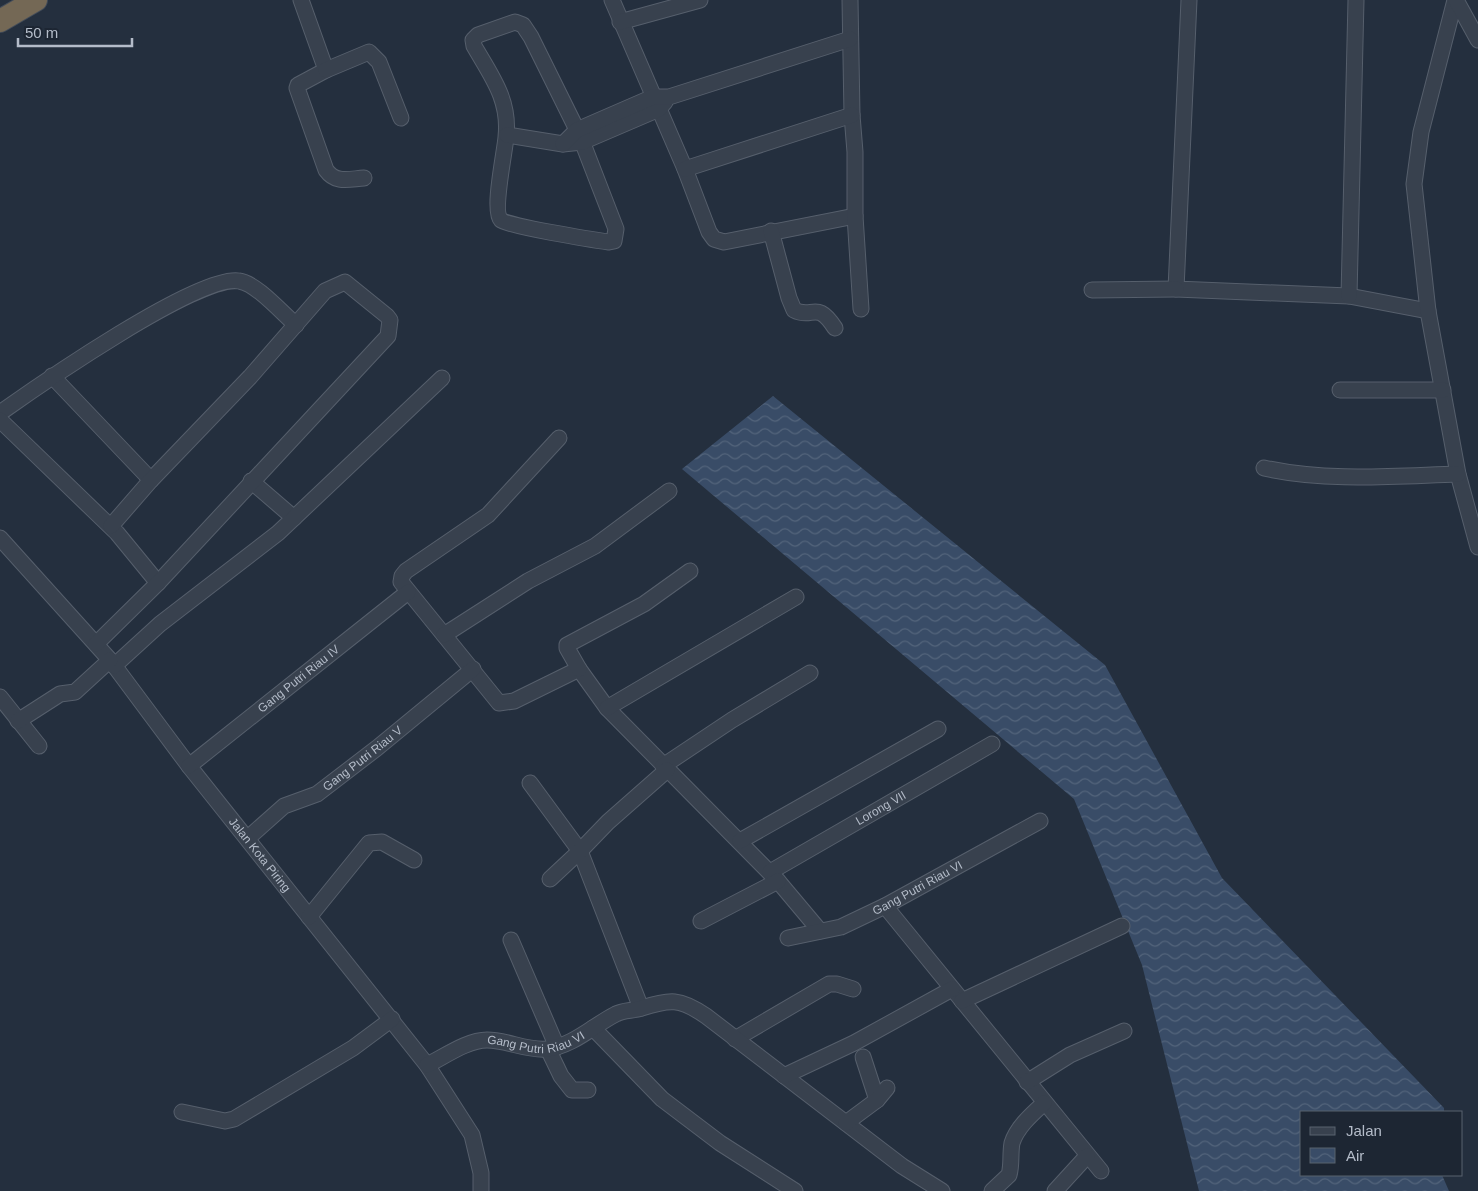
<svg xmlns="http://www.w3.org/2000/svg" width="1478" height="1191" viewBox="0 0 1478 1191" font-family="Helvetica,sans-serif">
	<defs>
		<pattern id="water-waves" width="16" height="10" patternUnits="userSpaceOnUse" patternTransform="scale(1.25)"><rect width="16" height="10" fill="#394c67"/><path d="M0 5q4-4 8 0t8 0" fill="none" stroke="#53647b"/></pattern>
	</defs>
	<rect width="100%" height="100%" fill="#242f3e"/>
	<!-- water -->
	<polygon fill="url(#water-waves)" points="773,396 1105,665 1222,878 1444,1108 1444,1112 1302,1112 1302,1175 1442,1175 1449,1191 1199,1191 1142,965 1074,799 682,469"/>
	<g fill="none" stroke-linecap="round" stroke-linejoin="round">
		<!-- minor casing -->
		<g stroke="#565f6c" stroke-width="17">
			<g id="minor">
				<path d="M301 0 326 70 298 85 297 88 326 170C336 184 349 179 364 178"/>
				<polyline points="612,0 685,169 709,232 714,239 724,242 855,216"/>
				<polyline points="850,0 852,115 855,152 855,216 861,309"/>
				<polyline points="1189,0 1176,289 1349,296 1428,311"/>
				<polyline points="1455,0 1421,132 1414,184 1428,311 1458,474 1478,547"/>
				<polyline points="1456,0 1478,40"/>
				<path d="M515 22 523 25 531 37 580 136 616 229 614 241 609 242C594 240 507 226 501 220 492 211 505 151 506 137 510 100 492 77 474 46L473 40 478 35Z"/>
				<polyline points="620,22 700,0"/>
				<polyline points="326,70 369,52 379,62 401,118"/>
				<polyline points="507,135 563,144 582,142 659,109 665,102"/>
				<polyline points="563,144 577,130 653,97 669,97 850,39"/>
				<polyline points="685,169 852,115"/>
				<path d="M771 231 789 298 794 310C813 320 816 299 835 328"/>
				<polyline points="1092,290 1176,289"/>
				<polyline points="1349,296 1356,0"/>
				<polyline points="52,376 151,480"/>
				<polyline points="1340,390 1443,390"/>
				<path d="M0 413C38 386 199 274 239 281 256 283 282 313 296 325"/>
				<polyline points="0,420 117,533 158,583"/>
				<polyline points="559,438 488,515 406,571 402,576 401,582 499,703 514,701 579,669 607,708 778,881 820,931"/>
				<path d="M1264 468C1327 482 1394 476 1458 474"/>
				<polyline points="251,481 294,518"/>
				<path id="s1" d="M0 538 110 660 189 766 427 1065 472 1135 481 1173V1191"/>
				<polyline points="444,635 528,581 595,546 669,491"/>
				<polyline points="96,644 158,583 388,336 390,320 387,316 345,282 325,291 250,377 151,480 111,526"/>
				<polyline points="114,666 160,624 278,533 442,378"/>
				<polyline points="579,669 567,648 567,645 644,604 690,571"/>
				<polyline points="0,697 39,746"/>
				<polyline points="607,708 796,597"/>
				<polyline points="18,721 60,694 75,692 110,660"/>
				<path id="s2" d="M189 766 408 592"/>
				<polyline points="663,766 732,720 810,673"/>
				<polyline points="530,783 580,851 641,1008"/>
				<path id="s3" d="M248 838 284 806 317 794 377 748 473 669"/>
				<polyline points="740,841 938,729"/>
				<path id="s4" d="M770 872 992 744"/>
				<polyline points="550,879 580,851 608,822 667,770"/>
				<polyline points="885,906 1101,1171"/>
				<polyline points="309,917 369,843 382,842 414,860"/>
				<polyline points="701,921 778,881"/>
				<path id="s5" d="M788 938 841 927 885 906 1040 821"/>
				<polyline points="511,940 557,1047"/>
				<polyline points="962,1001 1122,926"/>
				<polyline points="593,1028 662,1099 720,1143 795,1191"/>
				<polyline points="735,1039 829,984 837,984 853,989"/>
				<polyline points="548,1049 561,1076 572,1090 588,1090"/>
				<polyline points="863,1057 877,1100"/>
				<path id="s6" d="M427 1065C444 1057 467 1040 487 1040 507 1040 527 1051 547 1049 573 1046 594 1025 616 1014 623 1010 633 1011 642 1008 670 999 680 998 706 1016L902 1166 942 1191"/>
				<polyline points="784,1076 854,1043 952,989"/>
				<polyline points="1027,1082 1070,1055 1124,1031"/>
				<polyline points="182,1112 225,1121 234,1119 353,1048 392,1019"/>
				<polyline points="846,1123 877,1100 887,1088"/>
				<path d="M992 1191 1009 1175C1012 1165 1010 1154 1012 1143 1017 1127 1032 1114 1044 1103"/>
				<polyline points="1055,1191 1087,1156"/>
			</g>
		</g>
		<!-- highway casing -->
		<g stroke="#434c59" stroke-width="24">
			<polyline id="highway" points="0,21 36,0"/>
		</g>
		<!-- minor -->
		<use href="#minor" stroke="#38414e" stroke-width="15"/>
		<!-- highway -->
		<use href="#highway" stroke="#746855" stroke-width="22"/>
	</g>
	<g text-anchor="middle" stroke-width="4.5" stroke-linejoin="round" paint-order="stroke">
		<!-- street labels -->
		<g font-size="12" fill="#b4bcc9" stroke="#1d2633">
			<text dy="4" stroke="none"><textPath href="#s2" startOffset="140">Gang Putri Riau IV</textPath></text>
			<text dy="4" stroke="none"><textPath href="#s3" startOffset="141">Gang Putri Riau V</textPath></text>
			<text dy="4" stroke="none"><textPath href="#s4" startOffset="128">Lorong VII</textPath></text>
			<text dy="4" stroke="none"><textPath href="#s1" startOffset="410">Jalan Kota Piring</textPath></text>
			<text dy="4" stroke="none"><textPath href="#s5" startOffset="140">Gang Putri Riau VI</textPath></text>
			<text dy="4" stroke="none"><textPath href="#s6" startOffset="116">Gang Putri Riau VI</textPath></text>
		</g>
	</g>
	<!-- legend -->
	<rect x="1300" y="1111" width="162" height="65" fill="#1d2633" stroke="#59626f"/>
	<rect x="1310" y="1127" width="25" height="8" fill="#38414e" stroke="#59626f"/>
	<text x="1346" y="1136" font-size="15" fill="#b4bcc9">Jalan</text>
	<rect x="1310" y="1148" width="25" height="15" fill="url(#water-waves)" stroke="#59626f"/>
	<text x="1346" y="1161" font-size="15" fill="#b4bcc9">Air</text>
	<!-- scale -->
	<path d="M18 38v8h114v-8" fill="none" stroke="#b4bcc9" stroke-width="2.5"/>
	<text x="25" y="38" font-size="15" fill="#b4bcc9" stroke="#1d2633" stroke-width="4" paint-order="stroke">50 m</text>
</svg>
